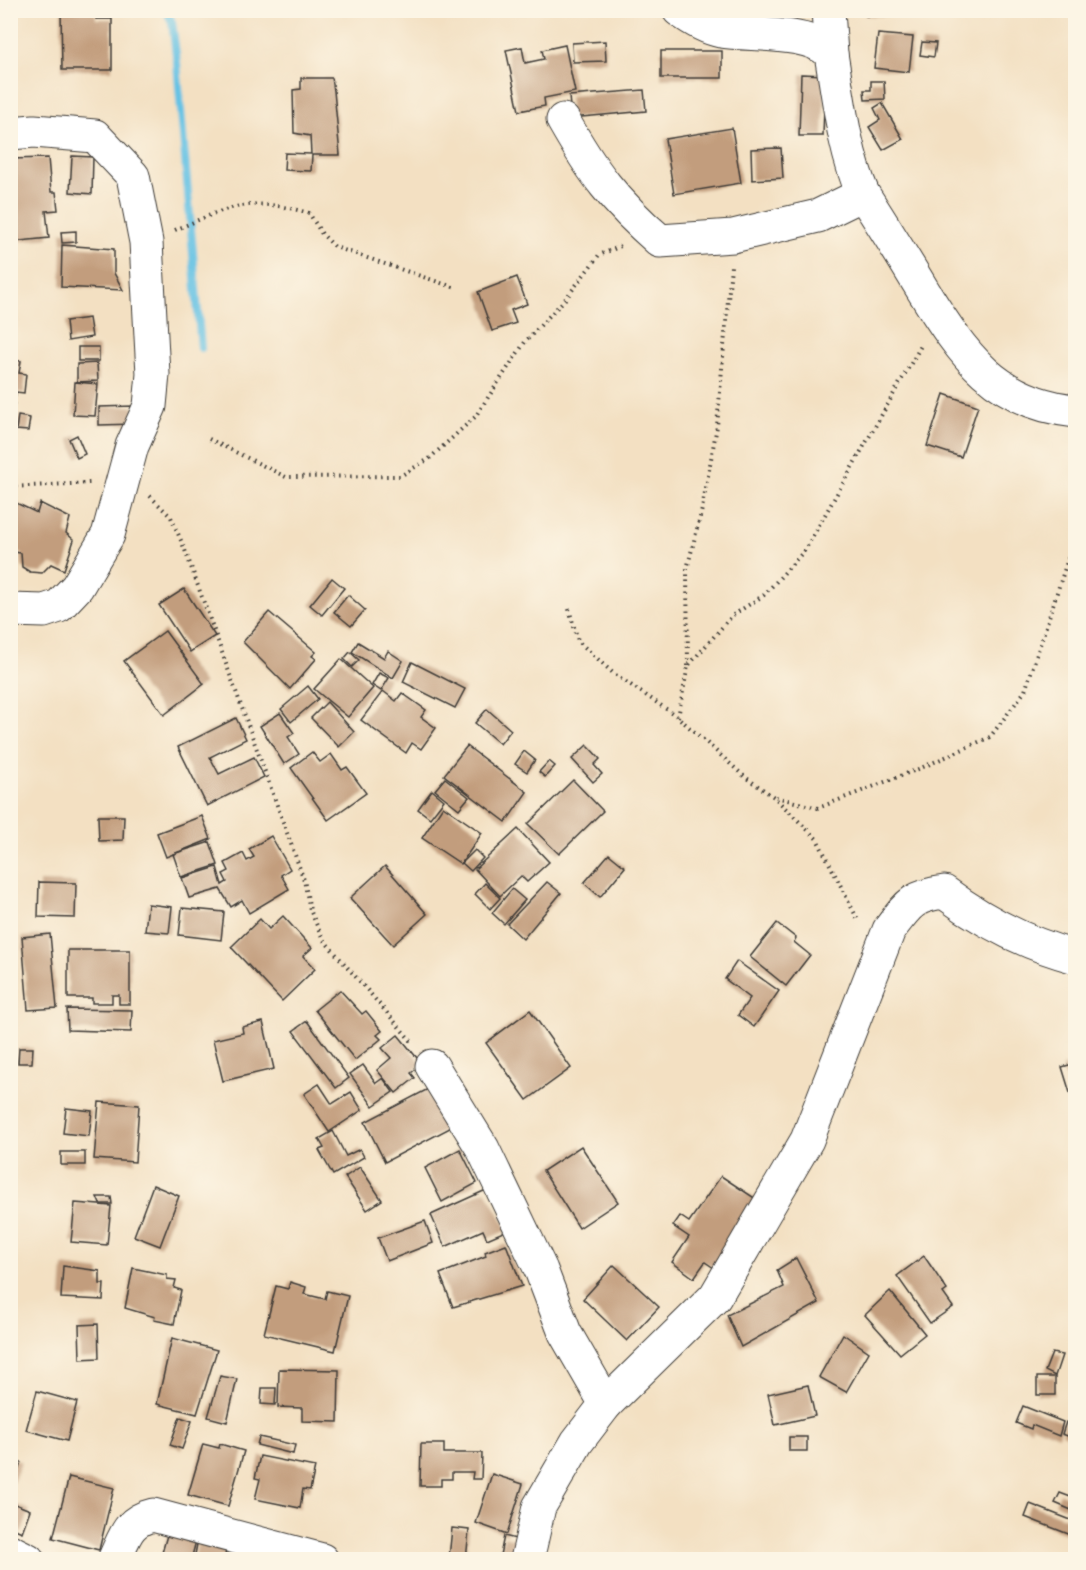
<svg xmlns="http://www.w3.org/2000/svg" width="1086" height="1570" viewBox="0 0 1086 1570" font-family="'Gentium Book Plus',serif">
	<rect width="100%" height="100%" fill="#fcf5e5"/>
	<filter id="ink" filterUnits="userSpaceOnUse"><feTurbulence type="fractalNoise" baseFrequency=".0167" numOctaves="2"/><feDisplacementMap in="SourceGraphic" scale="12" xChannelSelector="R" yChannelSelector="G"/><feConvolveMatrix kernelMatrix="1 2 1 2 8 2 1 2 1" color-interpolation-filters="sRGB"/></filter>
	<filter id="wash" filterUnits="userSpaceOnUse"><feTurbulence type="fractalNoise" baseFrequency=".008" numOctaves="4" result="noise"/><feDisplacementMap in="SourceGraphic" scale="24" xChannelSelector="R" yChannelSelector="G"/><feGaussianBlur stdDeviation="1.35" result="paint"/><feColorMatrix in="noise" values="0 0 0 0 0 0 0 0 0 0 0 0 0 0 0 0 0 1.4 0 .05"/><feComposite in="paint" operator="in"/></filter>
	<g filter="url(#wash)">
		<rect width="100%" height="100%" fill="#f3e0c2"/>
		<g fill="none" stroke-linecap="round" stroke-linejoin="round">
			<!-- stream -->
			<polyline stroke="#66c2e4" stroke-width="8" points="166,10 172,22 177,63 201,348"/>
		</g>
		<g id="blocks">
			<!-- building -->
			<g fill="#c29d7d">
				<polygon points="61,10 96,10 96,19 112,19 112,70 62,70"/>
				<rect x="866" y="10" width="50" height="6"/>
				<polygon points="878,34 913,37 909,72 874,68"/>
				<polygon points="605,41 606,61 573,62 572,43"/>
				<polygon points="922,42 936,43 934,57 920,55"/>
				<polygon points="565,45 575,92 544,98 545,106 519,111 506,50 522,47 525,63 544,59 542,50"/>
				<rect x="661" y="51" width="61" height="27"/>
				<polygon points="801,74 825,75 823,136 799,136"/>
				<polygon points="301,78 332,78 334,91 340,155 312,155 311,171 284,170 285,153 311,154 310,136 294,133 293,90 301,89"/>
				<polygon points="871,81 884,81 885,99 865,100 864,90 871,90"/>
				<polygon points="644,90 646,111 571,118 569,96"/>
				<polygon points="882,103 903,139 883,150 869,127 880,120 874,108"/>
				<polygon points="732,128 741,183 674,194 665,139"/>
				<polygon points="781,148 783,178 752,180 751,149"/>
				<polygon points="72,156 93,157 92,194 70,192"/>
				<polygon points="48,158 51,192 56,192 58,210 46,211 49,238 10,242 10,159"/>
				<polygon points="76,231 76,242 62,243 61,232"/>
				<polygon points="62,245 114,249 114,273 123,290 61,287"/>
				<polygon points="517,277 527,304 511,310 516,323 492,331 478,292"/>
				<polygon points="89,318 92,337 68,341 66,321"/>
				<rect x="78" y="347" width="21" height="14"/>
				<polygon points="10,360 21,361 19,373 26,374 24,393 16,392 12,424"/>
				<polygon points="97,363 98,381 77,382 77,364"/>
				<polygon points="75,382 98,384 95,416 73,415"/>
				<polygon points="944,394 978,406 961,457 927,446"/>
				<polygon points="134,406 135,424 99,425 99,407"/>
				<polygon points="18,416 30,418 28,431 16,430"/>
				<polygon points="77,435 85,454 77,458 69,439"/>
				<polygon points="14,502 37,513 40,503 70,518 66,533 74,540 64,570 51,564 42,573 30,572 22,567 21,553 13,552 10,558 10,512"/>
				<polygon points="332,578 344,588 322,615 310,605"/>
				<polygon points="184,589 215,636 190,652 159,605"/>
				<polygon points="348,595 365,610 351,626 334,612"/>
				<polygon points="269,612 316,652 312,656 316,659 290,689 243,642"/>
				<polygon points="165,631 204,684 164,715 124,661"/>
				<polygon points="358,642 384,658 388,651 403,661 393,678 352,652"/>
				<polygon points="350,652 359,660 352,667 344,659"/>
				<polygon points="341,659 373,688 348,717 314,689"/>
				<polygon points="412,662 465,689 455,708 403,682"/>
				<polygon points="379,673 389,678 381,691 372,685"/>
				<polygon points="308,686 318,699 291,722 281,709"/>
				<polygon points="383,691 396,701 402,693 426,710 421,717 436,728 421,749 412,743 406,753 361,720"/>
				<polygon points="327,702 354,732 339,747 311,718"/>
				<polygon points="487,709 511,730 500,744 475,723"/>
				<polygon points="280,713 294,733 288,737 299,754 284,764 260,726"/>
				<polygon points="236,718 246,739 210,757 219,774 254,757 264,777 207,806 178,747"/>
				<polygon points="587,745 600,759 594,765 602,774 593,782 572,759"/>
				<polygon points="467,746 527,792 506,822 444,775"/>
				<polygon points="524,751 535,760 527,772 515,764"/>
				<polygon points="312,752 320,762 331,754 342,770 347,767 366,793 328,820 291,768"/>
				<polygon points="549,761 555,766 545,777 539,772"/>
				<polygon points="445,778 469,797 459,809 435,790"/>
				<polygon points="573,780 603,811 559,854 528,824"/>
				<polygon points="432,790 444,800 430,818 418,809"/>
				<polygon points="443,806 482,833 461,864 422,838"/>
				<polygon points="98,816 124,816 123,840 99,841"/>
				<polygon points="202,816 211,839 166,857 157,833"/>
				<polygon points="518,829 549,862 527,882 521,876 500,896 475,869"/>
				<polygon points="271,836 290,869 281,875 289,889 249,913 242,900 231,907 220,889 189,898 182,878 217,867 222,885 227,882 223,874 229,871 225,863 243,853 247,861 254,857 249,849"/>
				<polygon points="210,842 218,865 181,877 173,854"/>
				<polygon points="475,850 483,858 471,871 462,863"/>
				<polygon points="609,854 625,867 600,897 584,883"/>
				<polygon points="385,866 427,914 393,945 350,898"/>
				<polygon points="39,882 76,883 75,918 38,917"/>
				<polygon points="547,882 561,893 523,939 507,924"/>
				<polygon points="485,883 500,898 490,909 475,894"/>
				<polygon points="512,889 525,900 504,924 492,913"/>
				<polygon points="148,904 172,907 169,933 145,931"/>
				<polygon points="182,908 224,912 221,940 179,935"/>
				<polygon points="283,916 312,948 303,956 315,969 282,1001 231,947 260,919 269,929"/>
				<polygon points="777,923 796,938 794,942 810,955 786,986 750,957"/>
				<polygon points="50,934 57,1008 28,1010 22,937"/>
				<polygon points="68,950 130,950 130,1004 119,1004 119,995 112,995 112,1003 92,1003 92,998 68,998"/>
				<polygon points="737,961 779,991 754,1027 738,1015 750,998 725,979"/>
				<polygon points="340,990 362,1014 366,1011 382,1031 377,1035 381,1039 355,1060 315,1010"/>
				<polygon points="67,1009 132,1010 131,1032 68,1030"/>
				<polygon points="530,1010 571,1068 527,1100 486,1043"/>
				<polygon points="307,1021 349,1078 336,1088 293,1031"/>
				<polygon points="263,1022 274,1069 223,1081 213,1040 243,1033 242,1027"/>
				<polygon points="398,1035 422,1064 411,1073 415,1078 396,1093 377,1070 391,1058 382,1048"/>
				<polygon points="19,1048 33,1048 32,1063 18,1063"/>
				<polygon points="1076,1063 1076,1094 1071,1096 1062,1067"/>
				<polygon points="363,1065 376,1083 383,1078 393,1092 373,1106 350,1074"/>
				<polygon points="319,1084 332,1104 351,1092 362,1110 329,1132 304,1094"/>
				<polygon points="430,1088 450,1128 385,1162 365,1122"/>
				<polygon points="99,1102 139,1105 135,1162 94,1159"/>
				<polygon points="66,1108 92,1111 89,1136 63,1133"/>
				<polygon points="333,1131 346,1156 360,1149 364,1157 333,1175 319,1150 324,1148 319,1139"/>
				<polygon points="581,1146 618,1202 579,1228 543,1171"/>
				<polygon points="460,1149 477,1183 442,1202 425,1168"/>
				<rect x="61" y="1152" width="24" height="13"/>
				<polygon points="360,1167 382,1200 367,1210 345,1177"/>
				<polygon points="721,1176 759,1201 717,1270 705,1262 694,1278 672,1262 689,1237 673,1226 680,1216 689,1222"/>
				<polygon points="153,1185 179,1196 160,1246 134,1236"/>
				<polygon points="486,1190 508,1230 487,1239 483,1230 445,1247 431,1215"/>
				<polygon points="97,1197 111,1197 112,1204 100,1204"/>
				<polygon points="75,1203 111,1206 107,1245 71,1242"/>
				<polygon points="425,1221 433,1243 387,1261 378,1238"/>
				<polygon points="506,1244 522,1286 453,1307 440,1274 486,1256 485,1252"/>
				<polygon points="924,1256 947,1290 943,1293 953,1307 930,1323 897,1276"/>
				<polygon points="796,1258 819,1303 741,1347 727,1315 784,1287 777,1270"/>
				<polygon points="614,1265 659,1307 627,1341 583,1299"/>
				<polygon points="63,1266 100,1271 100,1284 104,1284 103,1300 61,1298"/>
				<polygon points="133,1268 167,1275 167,1279 176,1280 174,1288 181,1290 174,1324 154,1320 155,1317 125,1308"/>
				<polygon points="290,1282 306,1287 304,1294 325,1299 327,1291 348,1296 335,1351 264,1334 276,1286 288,1289"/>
				<polygon points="890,1291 925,1334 900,1354 865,1315"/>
				<polygon points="98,1324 99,1358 80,1359 79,1325"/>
				<polygon points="843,1334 869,1352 846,1392 819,1377"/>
				<polygon points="172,1338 217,1350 197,1414 157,1404"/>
				<polygon points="1052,1353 1062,1355 1055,1376 1045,1371"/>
				<polygon points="279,1369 339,1370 338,1422 302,1421 302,1408 278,1407"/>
				<polygon points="220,1376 237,1379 227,1422 208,1417"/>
				<rect x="1037" y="1377" width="18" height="18"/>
				<polygon points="808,1385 815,1416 775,1425 768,1394"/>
				<polygon points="262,1388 276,1388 275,1405 261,1404"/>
				<polygon points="37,1391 77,1402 67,1441 26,1430"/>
				<polygon points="1023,1406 1063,1422 1059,1436 1032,1425 1031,1429 1016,1423"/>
				<polygon points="180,1417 192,1421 182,1449 170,1445"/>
				<polygon points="1066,1422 1076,1426 1076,1439 1062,1434"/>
				<polygon points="259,1437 295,1445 293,1454 257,1445"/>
				<rect x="789" y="1437" width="18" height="14"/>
				<polygon points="203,1444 219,1448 220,1444 244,1451 228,1506 188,1495"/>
				<polygon points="421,1444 444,1444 444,1453 482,1453 481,1479 472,1479 473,1472 452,1472 452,1479 441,1479 441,1486 420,1486"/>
				<polygon points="260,1456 315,1467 310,1490 303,1489 300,1508 255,1499 260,1479 255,1478"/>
				<polygon points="10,1457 21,1462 11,1488 10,1488"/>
				<polygon points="492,1474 523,1484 507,1534 476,1523"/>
				<polygon points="69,1477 114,1488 99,1550 53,1538"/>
				<polygon points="1060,1493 1076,1499 1076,1512 1055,1503"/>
				<polygon points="10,1502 30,1510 22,1532 10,1527"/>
				<polygon points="1030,1504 1076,1522 1071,1535 1025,1517"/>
				<polygon points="169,1528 197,1537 191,1560 160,1560"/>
				<polygon points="452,1528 469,1530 466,1560 449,1558"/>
				<polygon points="504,1536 524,1541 519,1560 499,1560"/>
				<polygon points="198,1539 227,1545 224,1560 194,1560"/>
			</g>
		</g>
	</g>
	<g filter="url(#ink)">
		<use href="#blocks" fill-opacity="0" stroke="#3c3935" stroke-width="1.5"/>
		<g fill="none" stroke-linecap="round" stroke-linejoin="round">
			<!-- minor casing -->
			<g stroke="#3c3935" stroke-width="35">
				<g id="minor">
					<path d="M679 10C691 19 706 28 721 31 751 36 811 30 831 54 839 101 844 150 863 194 884 226 904 259 924 292 963 355 996 403 1076 411"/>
					<polyline points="828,10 831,54"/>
					<path d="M563 120C593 173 614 201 660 241L733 236 818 216 863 194"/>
					<polyline points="10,133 34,131 95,136 133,176 146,242 153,374 150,406 132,446 108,535 77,587 59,606 44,611 10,610"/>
					<polyline points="432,1066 483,1149 541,1270 565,1333 606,1404"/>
					<polyline points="10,1551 28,1560"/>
					<path d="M114 1560C125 1537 127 1521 153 1515L322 1560"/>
					<path d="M527 1560 539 1507 577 1442 606 1404 715 1297 807 1140 889 930C908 905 912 896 944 892 984 922 1027 944 1076 957"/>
				</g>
			</g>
			<!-- path -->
			<g stroke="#3c3935" stroke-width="4" stroke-dasharray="1.5 4.5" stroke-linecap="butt">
				<path d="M175 230C231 206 248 196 309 213L322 234 335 247 456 288"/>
				<polyline points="209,439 286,477 400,476 429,459 475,417 525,342 567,297 599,255 621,246"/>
				<polyline points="10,487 90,483"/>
				<polyline points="150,496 171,517 185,550 304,880 310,910 323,939 413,1043"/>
				<polyline points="569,609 578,641 613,673 678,717 745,777 774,797 817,839 859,922"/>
				<polyline points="688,666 687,569 702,509 717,426 731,266"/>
				<polyline points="678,717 688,666 733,615 764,595 805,550 922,344"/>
				<polyline points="776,797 818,808 921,768 990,737 1025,691 1076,534"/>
			</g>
			<!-- minor -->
			<use href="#minor" stroke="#fff" stroke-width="33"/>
		</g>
	</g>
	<!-- margin -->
	<rect width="1086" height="1570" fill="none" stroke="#fcf5e5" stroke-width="36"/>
</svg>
